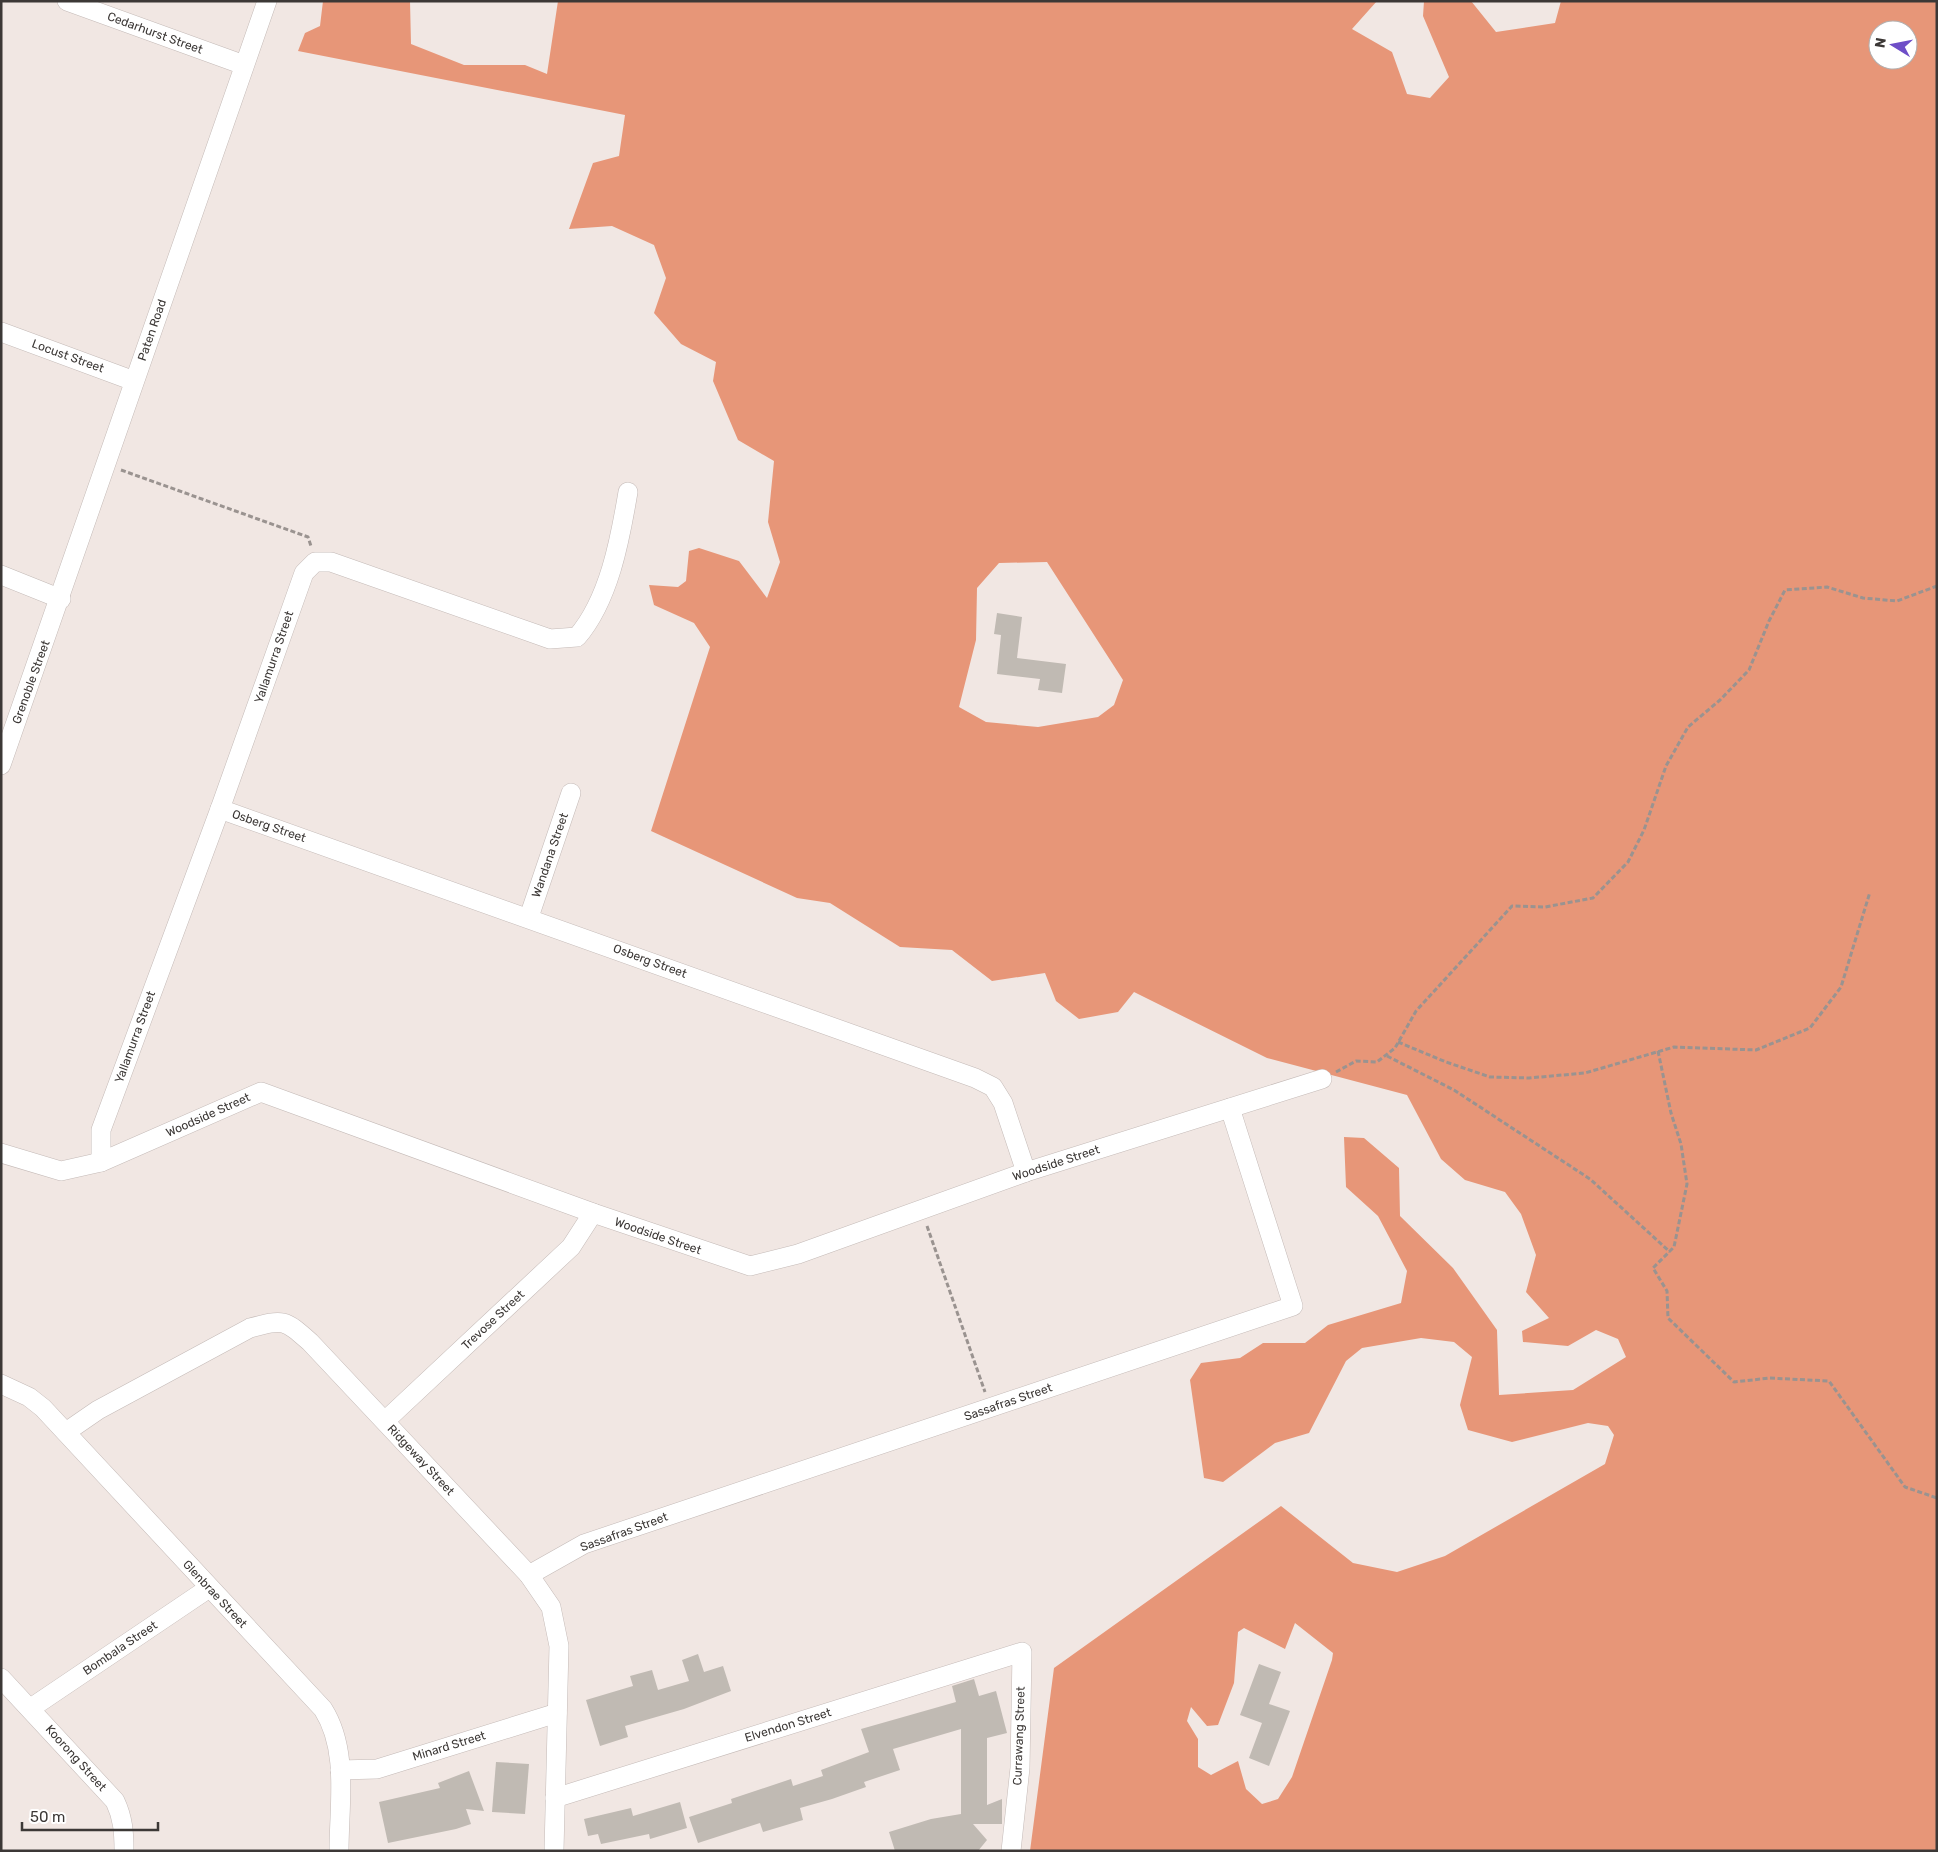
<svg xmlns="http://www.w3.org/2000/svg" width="1938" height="1852" viewBox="0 0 1938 1852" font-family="Rubik,sans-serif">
	<rect width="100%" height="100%" fill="#f1e7e3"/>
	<!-- forest -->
	<path fill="#e79678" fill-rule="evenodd" d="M323 1H410L411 44 464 65H525L547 74 558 1H1377L1352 29 1392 52 1407 94 1430 98 1449 77 1423 16 1424 1H1471L1496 32 1555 23 1561 1H1937V1851H1030L1054 1668 1281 1506 1353 1563 1397 1572 1445 1556 1605 1464 1614 1435 1608 1426 1588 1423 1512 1442 1468 1430 1460 1405 1472 1357 1454 1342 1421 1338 1362 1348 1346 1361 1309 1433 1275 1443 1223 1482 1204 1478 1190 1380 1201 1363 1240 1358 1263 1343H1305L1328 1325 1401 1303 1407 1271 1378 1216 1346 1187 1344 1137 1364 1138 1399 1168 1400 1216 1453 1268 1497 1330 1499 1395 1573 1390 1626 1357 1618 1339 1596 1330 1568 1346 1523 1342 1522 1331 1549 1318 1526 1292 1536 1255 1521 1214 1505 1192 1465 1180 1441 1159 1407 1095 1267 1058 1134 992 1118 1012 1079 1019 1056 1001 1045 973 992 981 952 950 900 947 830 903 797 898 651 831 710 647 694 623 654 605 649 585 678 587 686 581 689 551 699 548 739 561 767 598 780 562 768 522 774 461 738 440 713 381 716 362 681 344 654 313 666 278 654 245 612 226 569 229 593 163 619 156 625 115 298 51 305 33 320 26ZM1878 30H1908V60H1878ZM1047 562 1123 680 1114 705 1098 717 1038 727 986 722 959 707 976 640 977 588 999 563ZM1295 1623 1333 1653 1332 1660 1292 1777 1278 1799 1262 1804 1246 1789 1238 1761 1211 1775 1198 1767V1739L1187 1721 1191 1707 1207 1726 1218 1725 1234 1683 1238 1632 1244 1628 1285 1649Z"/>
	<!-- building -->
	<g fill="#c0bab3">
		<polygon points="997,613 1022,617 1017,658 1066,664 1062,693 1038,690 1040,679 997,674 1001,635 994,634"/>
		<polygon points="698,1654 704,1672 723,1666 731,1691 684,1709 625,1726 628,1737 600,1746 586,1700 633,1686 630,1676 652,1670 658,1690 689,1681 682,1660"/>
		<polygon points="1259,1664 1281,1672 1269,1704 1290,1711 1269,1766 1249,1758 1262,1723 1240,1715"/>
		<polygon points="974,1679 979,1696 996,1691 1007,1733 987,1738 987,1805 1002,1799 1002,1824 973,1824 987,1840 978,1851 895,1851 889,1832 931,1819 961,1814 961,1729 893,1749 900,1770 864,1782 866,1787 832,1799 800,1808 803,1820 763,1832 760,1823 698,1843 689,1817 732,1803 731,1799 791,1779 793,1786 823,1776 821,1770 869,1752 861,1729 956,1702 952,1686"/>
		<polygon points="496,1762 529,1764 525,1814 492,1812"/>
		<polygon points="469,1771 484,1811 466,1809 471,1824 456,1829 388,1843 379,1802 440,1788 438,1783"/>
		<polygon points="680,1802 687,1828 650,1839 649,1834 601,1844 598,1834 588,1836 584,1819 631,1808 633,1816"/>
	</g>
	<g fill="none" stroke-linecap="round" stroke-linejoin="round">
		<!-- minor casing -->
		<g stroke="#c4bab7" stroke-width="20">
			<g id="minor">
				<polyline points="67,1 244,65"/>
				<polyline points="1,332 134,381"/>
				<polyline points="1,575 61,599"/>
				<polyline points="1,765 267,1"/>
				<polyline points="220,809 975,1078 993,1087 1003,1103 1026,1172"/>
				<polyline points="529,917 571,793"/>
				<polyline points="1,1153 61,1171 101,1162 261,1092 593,1213 750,1266 798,1254 1026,1172 1322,1079"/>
				<path d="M101 1162V1130L220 809 304 573 315 562H331L550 639 577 637C609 600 620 540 628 492"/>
				<path d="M1 1384 29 1397 43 1408 323 1709C349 1750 339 1804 339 1851"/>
				<polyline points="385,1421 571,1247 593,1213"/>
				<path d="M66 1432 98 1410 250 1328C284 1319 284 1319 310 1342L529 1575 551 1607 559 1646 554 1851"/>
				<polyline points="529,1575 584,1544 1293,1306 1230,1108"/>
				<path d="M1 1678 115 1801C123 1818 124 1832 124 1851"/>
				<polyline points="31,1708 209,1588"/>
				<polyline points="340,1770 377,1769 557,1713"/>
				<polyline points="555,1798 1022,1652 1020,1768 1011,1851"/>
			</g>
		</g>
		<!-- path -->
		<g stroke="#9a9390" stroke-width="3" stroke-dasharray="5 2.5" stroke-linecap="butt">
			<polyline points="121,470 308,537 311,546"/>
			<polyline points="1398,1042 1446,1062 1490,1077 1529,1078 1585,1073 1674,1047 1756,1050 1810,1028 1841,987 1870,892"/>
			<polyline points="1658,1051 1671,1113 1681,1144 1687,1184 1674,1247 1653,1268 1667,1291 1668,1318 1734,1382 1770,1378 1829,1381 1905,1487 1937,1498"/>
			<polyline points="1387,1056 1454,1090 1590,1179 1670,1252"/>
			<polyline points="1336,1072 1356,1061 1377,1062 1395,1048 1416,1011 1512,906 1545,907 1593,898 1628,862 1644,830 1666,766 1688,727 1720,700 1749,670 1769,621 1785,590 1827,587 1863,598 1897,601 1937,586"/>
			<polyline points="927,1226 985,1392"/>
		</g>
		<!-- minor -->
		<use href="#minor" stroke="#fff" stroke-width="19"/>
	</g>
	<g text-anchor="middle" stroke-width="5" stroke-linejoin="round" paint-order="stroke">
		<!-- street labels -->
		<g font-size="12" fill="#3c3836" stroke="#fff">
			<text transform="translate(155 33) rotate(20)" y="4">Cedarhurst Street</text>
			<text transform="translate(152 330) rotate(-71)" y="4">Paten Road</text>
			<text transform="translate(68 356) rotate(20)" y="4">Locust Street</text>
			<text transform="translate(274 657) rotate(-71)" y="4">Yallamurra Street</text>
			<text transform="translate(31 682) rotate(-70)" y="4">Grenoble Street</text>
			<text transform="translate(269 826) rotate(19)" y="4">Osberg Street</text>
			<text transform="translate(550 855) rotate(-71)" y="4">Wandana Street</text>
			<text transform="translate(650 961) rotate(20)" y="4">Osberg Street</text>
			<text transform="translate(135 1037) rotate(-70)" y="4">Yallamurra Street</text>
			<text transform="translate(208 1115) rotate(-24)" y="4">Woodside Street</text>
			<text transform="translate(1056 1163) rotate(-18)" y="4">Woodside Street</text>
			<text transform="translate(658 1236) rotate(19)" y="4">Woodside Street</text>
			<text transform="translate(493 1320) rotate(-43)" y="4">Trevose Street</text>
			<text transform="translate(1008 1402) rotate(-19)" y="4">Sassafras Street</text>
			<text transform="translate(421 1460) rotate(47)" y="4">Ridgeway Street</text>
			<text transform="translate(624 1532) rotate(-20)" y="4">Sassafras Street</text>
			<text transform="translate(215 1594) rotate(47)" y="4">Glenbrae Street</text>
			<text transform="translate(120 1648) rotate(-34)" y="4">Bombala Street</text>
			<text transform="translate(788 1725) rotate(-17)" y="4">Elvendon Street</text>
			<text transform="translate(1019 1736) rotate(-88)" y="4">Currawang Street</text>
			<text transform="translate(449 1746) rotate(-17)" y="4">Minard Street</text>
			<text transform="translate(76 1758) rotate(48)" y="4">Koorong Street</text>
		</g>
	</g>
	<!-- border -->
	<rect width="1938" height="1852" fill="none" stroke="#3c3836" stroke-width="5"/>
	<!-- north arrow -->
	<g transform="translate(1893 45) rotate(280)"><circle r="24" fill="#ffffff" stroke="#b1afaf"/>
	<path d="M0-4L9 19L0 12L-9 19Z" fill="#6e4ec7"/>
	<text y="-8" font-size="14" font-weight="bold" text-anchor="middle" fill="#3c3836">N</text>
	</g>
	<!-- scale -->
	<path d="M22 1822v8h136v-8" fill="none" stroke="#3c3836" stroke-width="2.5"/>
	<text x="30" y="1822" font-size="15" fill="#3c3836" stroke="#ffffff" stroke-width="4" paint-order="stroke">50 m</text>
</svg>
